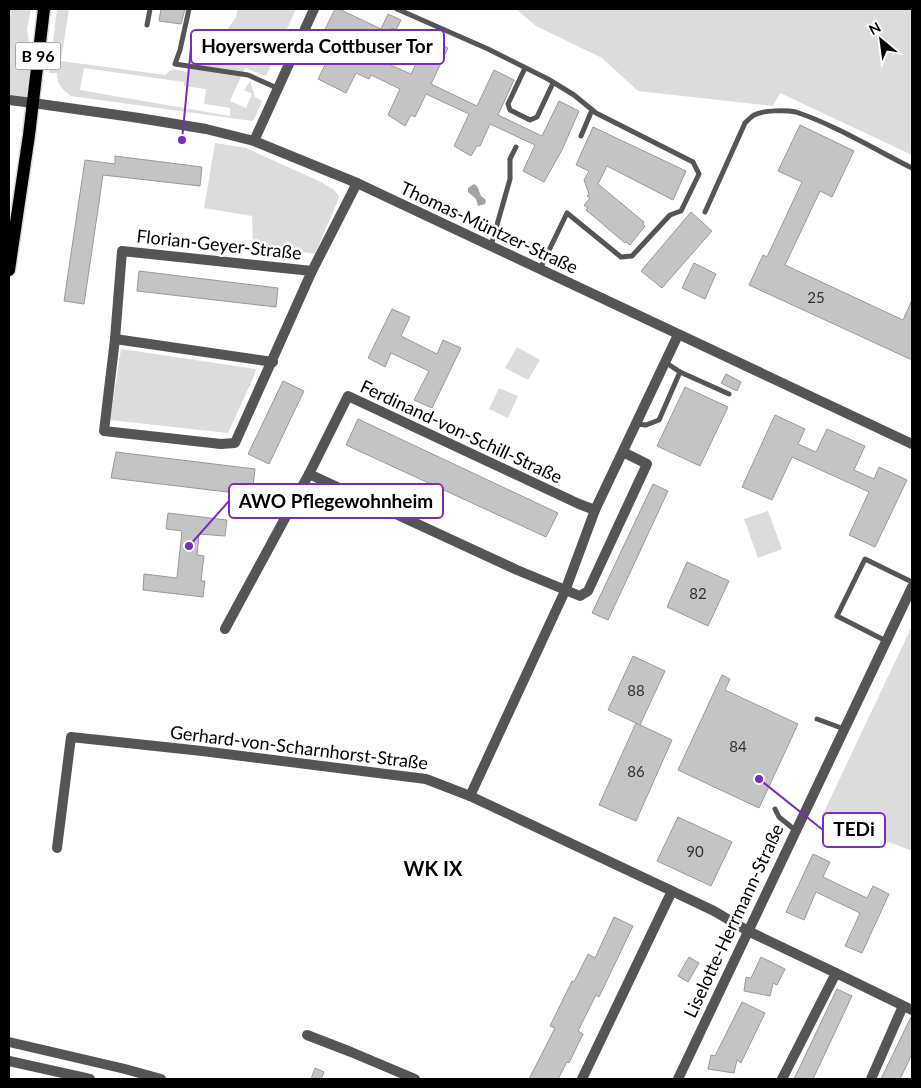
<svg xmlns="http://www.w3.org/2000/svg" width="921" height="1088" viewBox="0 0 921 1088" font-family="Lato,sans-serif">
	<rect width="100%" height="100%" fill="#fff"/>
	<!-- green -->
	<g fill="#dcdcdc" fill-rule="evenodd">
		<polygon points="9,9 31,9 27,29 34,80 31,102 9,99"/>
		<path d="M57 9H69L61 61 166 75C171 67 178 70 186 72L207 59 236 17 238 9H296L266 76 245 68 230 101 246 108 252 94 244 90 250 81 255 97 262 101 254 120 252 121 71 96C62 89 57 85 57 73H49ZM84 68 184 82V86L206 89 204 104 230 108V116L80 90Z"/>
		<polygon points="516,9 912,9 912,155 780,93 773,106 638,91 602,58 536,26"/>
		<polygon points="215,143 246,148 321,182 334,190 339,196 338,200 315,254 253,243 252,216 204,208"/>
		<polygon points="517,347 540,360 528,380 505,368"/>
		<polygon points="121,349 256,369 254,376 228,433 110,420"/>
		<polygon points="499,388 518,396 508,418 489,409"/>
		<polygon points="768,511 782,549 758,558 744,519"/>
		<polygon points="912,626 912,851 822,816"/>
	</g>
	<!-- water -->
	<polygon fill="#a3a3a3" points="474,184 477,186 481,196 486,200 485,204 478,206 476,199 468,192 468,188"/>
	<!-- building -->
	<g fill="#c4c4c4" stroke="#999">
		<polygon points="161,9 185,9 181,24 159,21"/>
		<polygon points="335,9 339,9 381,29 388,14 401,20 396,30 392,28 377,59 411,74 428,39 448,48 431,84 477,106 494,70 514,80 498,115 542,136 559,101 579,111 562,150 544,182 523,171 535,145 490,124 480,146 477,146 471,156 454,146 469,114 426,94 415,117 411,115 405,126 388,115 400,89 371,75 369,79 356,73 346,93 318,79 328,59 314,52"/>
		<polygon points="800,125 854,151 832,197 820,191 785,265 903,320 912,300 912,360 749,285 763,255 767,257 802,182 778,171"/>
		<polygon points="593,127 686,171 673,200 607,166 598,184 644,222 643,224 645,226 630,245 626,242 625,243 586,210 588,208 584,205 590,198 587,196 589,194 584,180 589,171 576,165"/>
		<polygon points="115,156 202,167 200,186 103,175 84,304 64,301 85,160 115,164"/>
		<polygon points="691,212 712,231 662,288 641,271"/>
		<polygon points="694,263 716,274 705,299 682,288"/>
		<polygon points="139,271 278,288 276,307 137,291"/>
		<polygon points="392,309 410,317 401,336 437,354 443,340 461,348 432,408 414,400 429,371 391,353 385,367 368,358"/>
		<polygon points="726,374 741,382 737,391 721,383"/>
		<polygon points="283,381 304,391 269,464 248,454"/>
		<polygon points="685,387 728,407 700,466 657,446"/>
		<polygon points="775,415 805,429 798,444 816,452 827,429 865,446 854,470 874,479 879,467 907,480 875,547 849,535 869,492 792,457 772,500 742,487"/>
		<polygon points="358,419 558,513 546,537 346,445"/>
		<polygon points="116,452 255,469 252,495 111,478"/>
		<polygon points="653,484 668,491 608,620 592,613"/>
		<polygon points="168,513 227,520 225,536 199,534 197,555 204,556 201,581 205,581 203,597 143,590 144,574 177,578 182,531 166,529"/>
		<polygon points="687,562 729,581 708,626 667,607"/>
		<polygon points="633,656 665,671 640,725 608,710"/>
		<polygon points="722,675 730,679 725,690 798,724 759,808 678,770"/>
		<polygon points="636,723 672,740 636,821 599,805"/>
		<polygon points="678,817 732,842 711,886 657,861"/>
		<polygon points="813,854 830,862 823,877 867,898 873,886 889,894 862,953 845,946 860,913 816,892 804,920 786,912"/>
		<polygon points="614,917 633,926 599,997 596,995 578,1031 583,1034 569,1063 567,1062 558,1079 529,1079 555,1028 550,1026 572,981 574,982 588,954 595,958"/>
		<polygon points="689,957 699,963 688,982 678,976"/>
		<polygon points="761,957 785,969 777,985 773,983 770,996 744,991 746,977 751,978"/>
		<polygon points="837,989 852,996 813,1079 794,1079"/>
		<polygon points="742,1002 765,1013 741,1063 737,1060 734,1073 708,1069 711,1055 715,1056"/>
		<polygon points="911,1017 912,1017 912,1054 900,1079 881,1079"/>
		<polygon points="315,1068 324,1072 321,1079 311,1079"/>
	</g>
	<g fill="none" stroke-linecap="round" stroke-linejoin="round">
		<!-- primary casing -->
		<g stroke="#dbdbdb" stroke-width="15">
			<polyline id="primary" points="9,270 29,135 44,9"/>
		</g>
		<!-- service -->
		<g stroke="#555" stroke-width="5">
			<polyline points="189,9 180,50 175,64 248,75 277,88"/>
			<polyline points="397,9 488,49 548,79 574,95 596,113 693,162 699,174 681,211 670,215 632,256 621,257 567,213 540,269"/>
			<polyline points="147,25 150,9"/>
			<polyline points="525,68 508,104 510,110 530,120 537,117 553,83"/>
			<polyline points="581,136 592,110"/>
			<path d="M705 212 745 123C748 120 751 117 754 115 763 110 787 110 796 112 835 125 876 150 912 168"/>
			<polyline points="491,246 510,179 510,159 516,147"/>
			<polyline points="665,362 680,372 729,394"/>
			<polyline points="636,424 646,425 659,420 680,372"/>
			<polyline points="886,641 837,616 865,559 912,582"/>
			<polyline points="817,719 844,729"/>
			<polyline points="775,809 779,817 795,830"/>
		</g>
		<!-- minor -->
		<g stroke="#555" stroke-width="10">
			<polyline points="9,100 33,103"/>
			<polyline points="254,141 314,9"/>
			<polyline points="312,271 122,251 115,339 104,431 221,444 235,443 312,271 357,183"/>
			<polyline points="115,339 273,362"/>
			<polyline points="595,510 579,504 348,396 309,474 517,570 580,596 588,591 647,464 623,452"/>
			<polyline points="225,629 309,474"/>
			<polyline points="470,796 565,591 595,510 678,335"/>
			<polyline points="57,848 71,737 202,751 426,779 470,796 672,891 714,911 748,931 836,973 782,1079"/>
			<polyline points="836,973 912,1010"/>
			<polyline points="307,1035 351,1052 415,1079"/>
			<polyline points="582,1079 672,891"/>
			<polyline points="871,1079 903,1006"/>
		</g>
		<!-- tertiary -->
		<g stroke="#555" stroke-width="10">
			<polyline points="33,103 139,118 206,129 254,141 357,183 912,444"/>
			<polyline points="9,1042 125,1069 161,1079"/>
			<polyline points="9,1061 90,1079"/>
			<polyline points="678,1079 912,587"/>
		</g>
		<!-- primary -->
		<use href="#primary" stroke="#000" stroke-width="12"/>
	</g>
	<g text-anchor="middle" stroke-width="5" stroke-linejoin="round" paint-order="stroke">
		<!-- number labels -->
		<g font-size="15" fill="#313131">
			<text x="816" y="303">25</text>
			<text x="698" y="599">82</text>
			<text x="636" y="696">88</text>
			<text x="738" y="752">84</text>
			<text x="636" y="777">86</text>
			<text x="695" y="857">90</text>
		</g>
		<!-- shield labels -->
		<rect fill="#fff" stroke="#4c4c4c" stroke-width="1" x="15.5" y="42.5" width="45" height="27" rx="4"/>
		<g font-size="16" font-weight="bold" fill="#000">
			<text x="38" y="62">B 96</text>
		</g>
		<!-- street labels -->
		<g font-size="18" fill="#000" stroke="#fff">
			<text transform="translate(489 228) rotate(25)" y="6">Thomas-Müntzer-Straße</text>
			<text transform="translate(219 245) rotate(6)" y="6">Florian-Geyer-Straße</text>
			<text transform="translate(461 432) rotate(25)" y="6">Ferdinand-von-Schill-Straße</text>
			<text transform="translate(299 748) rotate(7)" y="6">Gerhard-von-Scharnhorst-Straße</text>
			<text transform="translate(734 921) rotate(-65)" y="6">Liselotte-Herrmann-Straße</text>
		</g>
		<!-- quarter labels -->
		<g font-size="20" font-weight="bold" fill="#000" stroke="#fff">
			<text x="433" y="876">WK IX</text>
		</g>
	</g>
	<!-- callouts -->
	<path fill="none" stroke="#7b2cbf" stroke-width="2" d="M182 140L191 47M189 546L229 501M759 779L823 830"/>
	<g fill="#7b2cbf" stroke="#fff" stroke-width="2">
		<circle cx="182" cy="140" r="5"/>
		<circle cx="189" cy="546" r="5"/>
		<circle cx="759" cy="779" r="5"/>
	</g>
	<g fill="#fff" stroke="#7b2cbf" stroke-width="2">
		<rect x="191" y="30" width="253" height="34" rx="5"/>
		<rect x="229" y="484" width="214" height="34" rx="5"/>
		<rect x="823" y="813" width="62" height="34" rx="5"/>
	</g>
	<g font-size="19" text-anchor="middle" font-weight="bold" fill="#000">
		<text x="317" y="53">Hoyerswerda Cottbuser Tor</text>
		<text x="336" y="508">AWO Pflegewohnheim</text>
		<text x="854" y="836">TEDi</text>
	</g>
	<!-- border -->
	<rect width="921" height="1088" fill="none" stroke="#000000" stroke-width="20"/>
	<!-- north arrow -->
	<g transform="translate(881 40) rotate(331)" stroke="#ffffff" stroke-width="4" paint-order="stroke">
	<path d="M0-4L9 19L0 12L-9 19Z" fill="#000000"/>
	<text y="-8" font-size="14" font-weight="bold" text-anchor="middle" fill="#000000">N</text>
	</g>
</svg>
